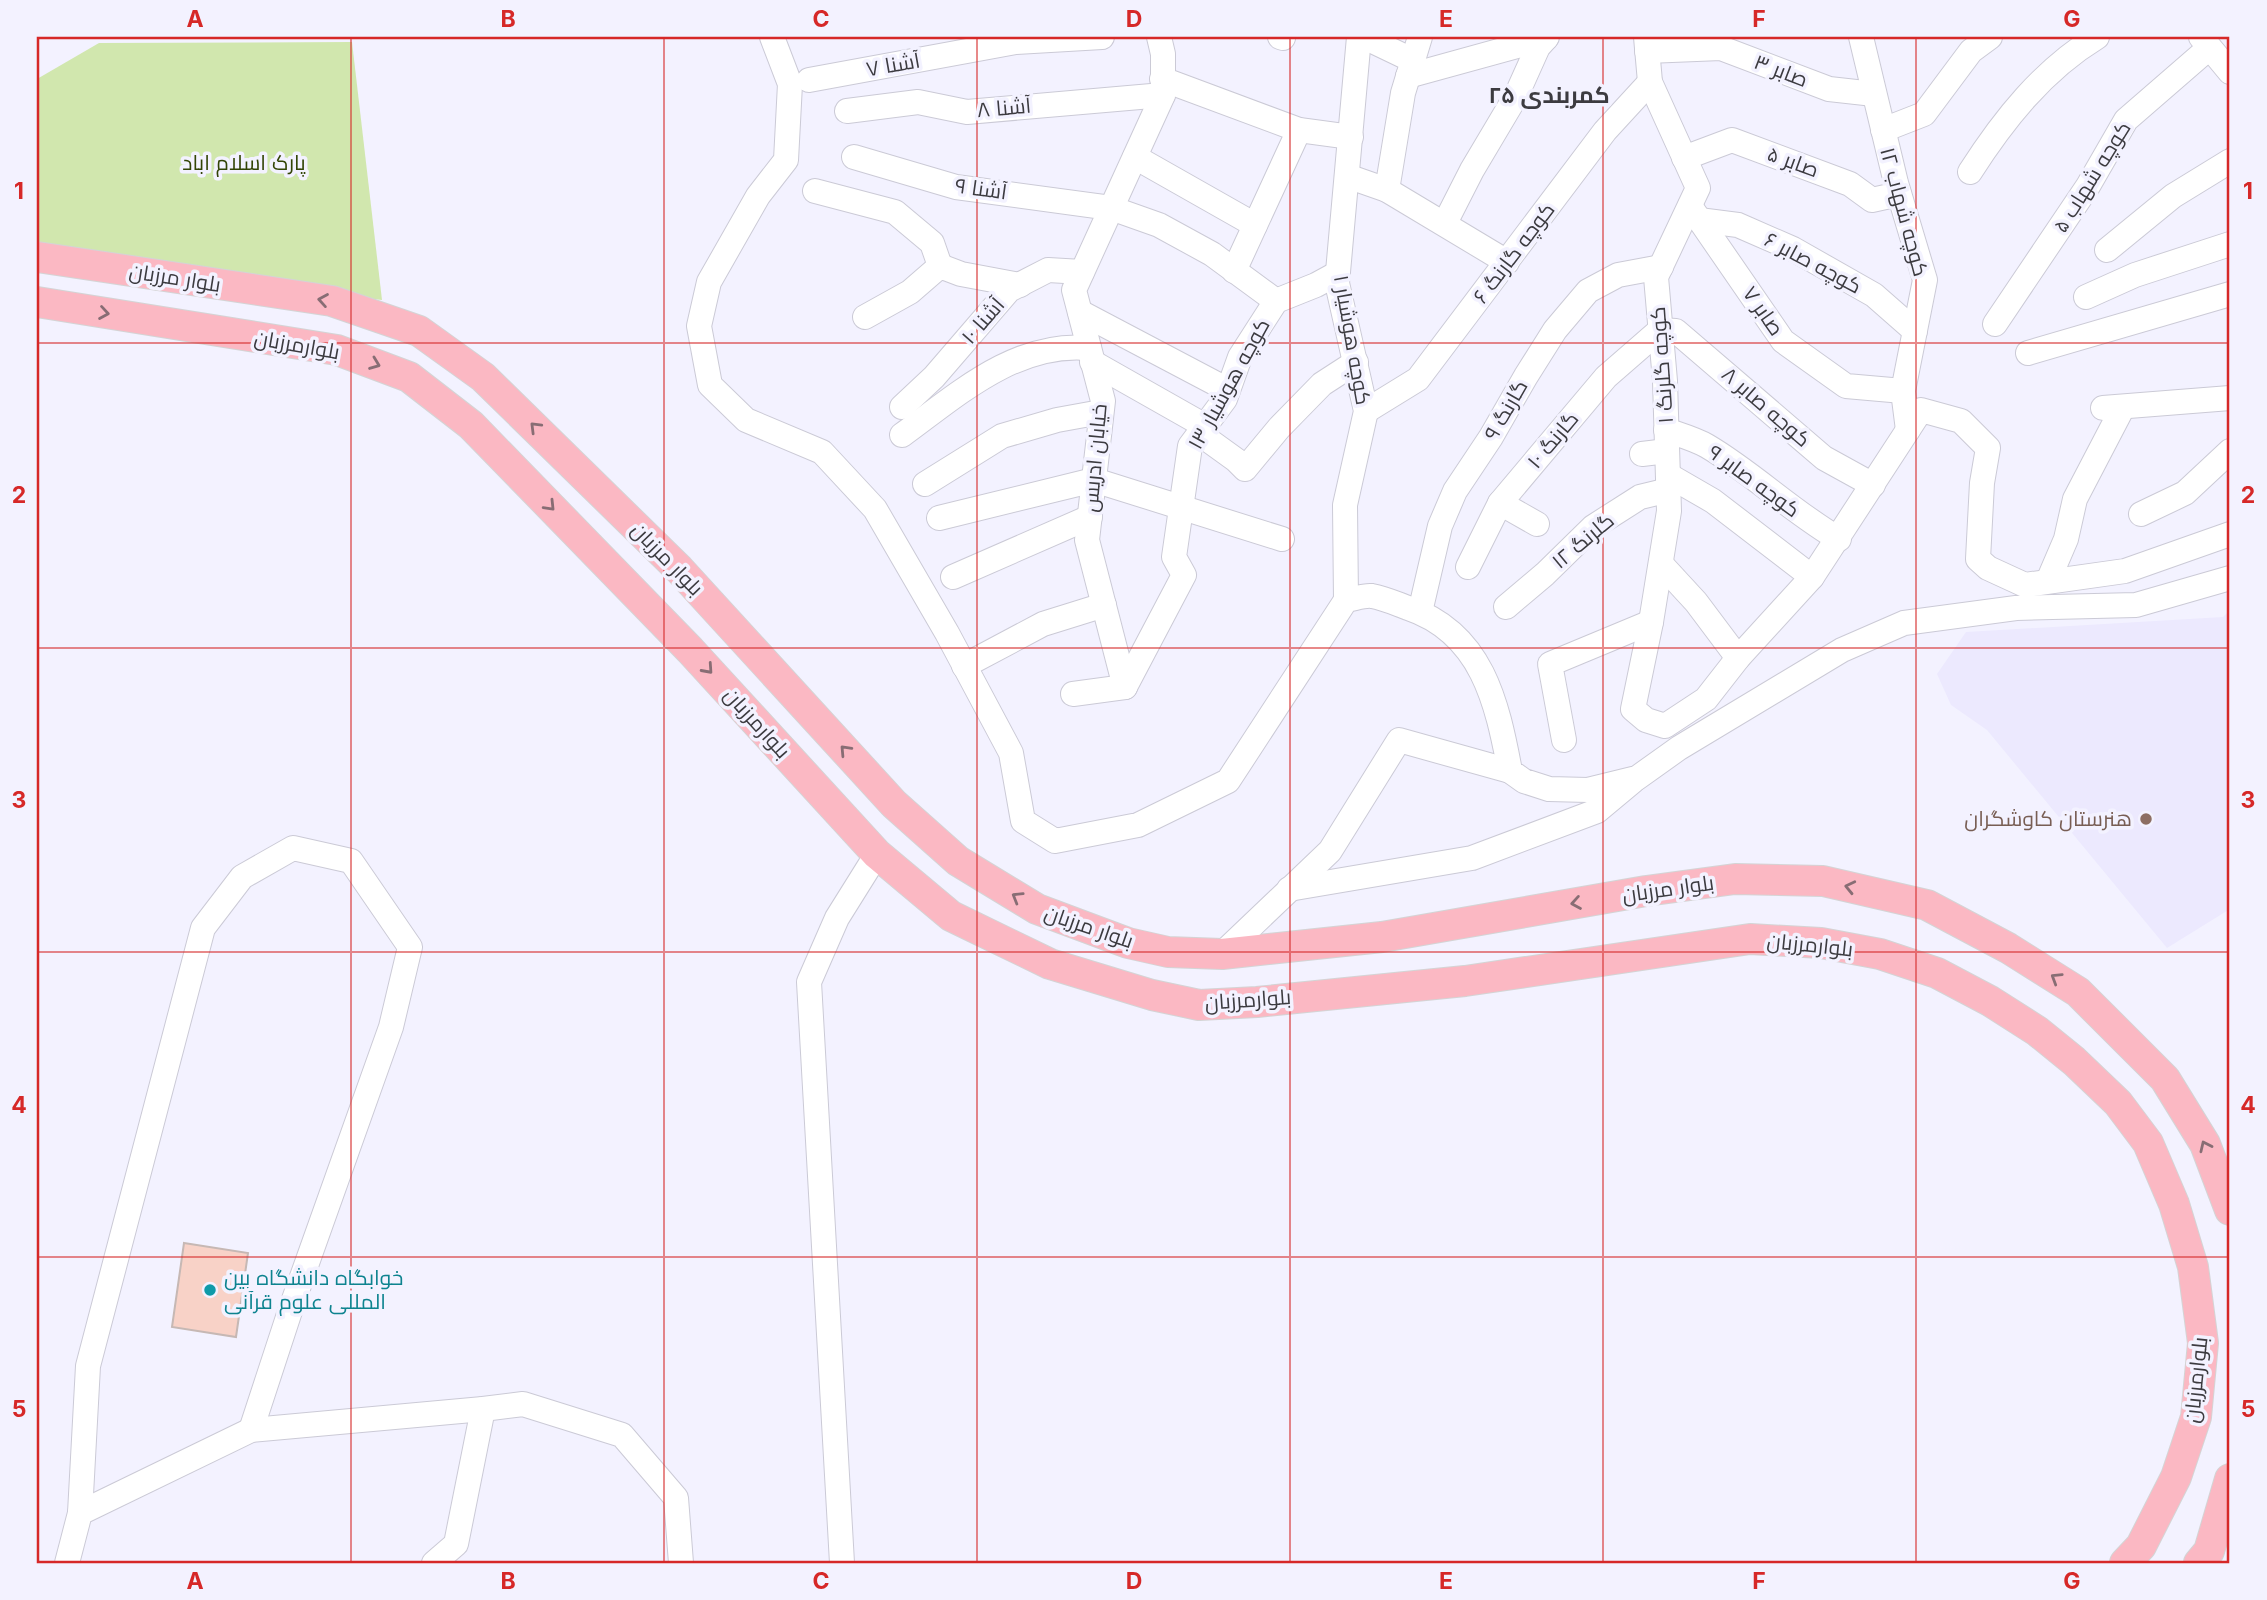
<svg xmlns="http://www.w3.org/2000/svg" width="2267" height="1600" viewBox="0 0 2267 1600" font-family="Inter,Cairo,sans-serif">
	<rect width="100%" height="100%" fill="#f3f2ff"/>
	<!-- built -->
	<polygon fill="#ece9fe" points="2230,610 2230,909 2167,948 1987,730 1951,705 1937,674 1966,632 2223,617"/>
	<!-- green -->
	<polygon fill="#d1e7ae" points="352,42 382,300 37,258 37,79 99,43"/>
	<!-- building -->
	<polygon fill="#f8d2c7" stroke="#c6b8b4" stroke-width="2" points="184,1243 248,1253 236,1337 172,1327"/>
	<g fill="none" stroke-linecap="round" stroke-linejoin="round">
		<!-- minor casing -->
		<g stroke="#cbcad6" stroke-width="26">
			<g id="minor">
				<path d="M772 37 790 84 786 160 758 196 709 282 699 326 710 385 746 420 822 452 875 509 947 633 1011 753 1023 821 1055 841 1138 825 1228 781 1346 600C1354 599 1364 595 1372 596 1384 598 1397 604 1408 608 1482 633 1497 702 1510 771L1524 781 1549 789 1588 790 1637 778 1679 748 1842 650 1904 623 2016 608 2136 605 2230 578"/>
				<polyline points="1280,37 1283,38"/>
				<polyline points="1364,37 1412,60"/>
				<polyline points="1646,37 1650,82 1698,188 1656,277 1665,381 1669,511 1651,622 1633,709 1646,720 1665,726 1706,699 1738,658 1812,577 1921,410 1961,421 1988,448 1982,483 1978,559 1988,568 2025,585 2125,571 2230,534"/>
				<polyline points="1861,37 1896,183 1925,280 1903,391 1908,430"/>
				<polyline points="2201,37 2230,72"/>
				<polyline points="1647,51 1721,48 1829,89 1874,94"/>
				<polyline points="1408,76 1546,38"/>
				<polyline points="1162,79 1299,130 1351,137"/>
				<polyline points="809,80 1016,42 1102,37"/>
				<polyline points="847,111 918,102 967,112 1163,95"/>
				<polyline points="1883,130 1924,114 1971,51 1990,37"/>
				<polyline points="854,157 956,187 1111,208 1159,225 1212,254 1276,301"/>
				<polyline points="1135,157 1255,225"/>
				<polyline points="1684,158 1732,140 1850,184 1872,200 1899,194"/>
				<path d="M1970 172C2004 119 2043 70 2097 37"/>
				<polyline points="1347,176 1387,190 1507,262"/>
				<polyline points="1387,190 1403,93 1420,37"/>
				<polyline points="815,191 895,212 932,243 940,266"/>
				<polyline points="1690,206 1783,341 1846,386 1903,391"/>
				<polyline points="1699,220 1738,225 1793,249 1874,295 1915,331"/>
				<polyline points="1445,223 1472,170 1516,96 1538,47 1547,37"/>
				<polyline points="2107,250 2173,196 2230,161"/>
				<polyline points="1234,271 1299,130"/>
				<polyline points="2086,297 2135,275 2230,244"/>
				<polyline points="1080,312 1228,390"/>
				<polyline points="865,317 910,292 940,266 961,274 1020,285"/>
				<polyline points="1995,324 2088,186 2126,120 2209,48"/>
				<polyline points="2028,353 2230,294"/>
				<polyline points="1092,362 1205,426"/>
				<polyline points="902,407 934,377 1009,290 1048,270 1082,272"/>
				<polyline points="2103,408 2230,398"/>
				<polyline points="1366,411 1418,379 1605,131 1650,82"/>
				<path d="M1666 430C1680 435 1695 439 1707 446 1753 473 1792 512 1839 539"/>
				<polyline points="1200,434 1236,460 1245,469 1279,428 1322,384 1356,362"/>
				<path d="M902 435C957 395 1016 341 1089 348"/>
				<polyline points="1642,454 1667,451"/>
				<polyline points="1668,475 1713,501 1812,577"/>
				<polyline points="925,484 1002,436 1057,420 1101,412"/>
				<polyline points="1500,503 1537,524"/>
				<polyline points="2141,514 2185,493 2230,451"/>
				<polyline points="939,518 1094,480 1282,539"/>
				<polyline points="1661,564 1696,602 1738,658"/>
				<polyline points="1468,567 1500,503 1606,377 1660,330 1676,331 1824,458 1873,485"/>
				<polyline points="953,577 1090,517"/>
				<polyline points="2048,581 2066,539 2075,499 2123,407"/>
				<polyline points="1346,600 1345,505 1366,411 1337,283 1359,37"/>
				<polyline points="1506,607 1545,574 1593,527 1640,497 1669,490"/>
				<polyline points="1420,612 1440,526 1455,491 1491,437 1526,376 1555,330 1588,291 1618,275 1661,267"/>
				<polyline points="964,666 1043,624 1104,605"/>
				<polyline points="1125,687 1087,540 1103,401 1074,290 1163,95 1163,54 1159,37"/>
				<polyline points="1125,687 1184,575 1174,557 1190,446 1225,399 1240,357 1276,301 1316,285 1338,273"/>
				<polyline points="1073,694 1125,687"/>
				<polyline points="1564,740 1550,664 1651,622"/>
				<polyline points="1289,889 1472,858 1597,811 1633,781"/>
				<polyline points="1222,954 1330,851 1399,740 1510,771"/>
				<polyline points="80,1513 88,1366 203,928 242,877 293,848 351,861 410,947 391,1027 292,1305 251,1430"/>
				<polyline points="67,1563 80,1513 251,1430 483,1409 523,1404 622,1435 676,1498 681,1563"/>
				<polyline points="434,1563 456,1544 483,1409"/>
				<polyline points="842,1563 809,982 837,918 877,854"/>
			</g>
		</g>
		<!-- major casing -->
		<g stroke="#d4d4d5" stroke-width="32">
			<g id="major">
				<polyline points="37,257 332,301 419,331 483,377 679,569 894,804 958,861 1037,909 1128,943 1168,952 1222,954 1382,937 1646,891 1735,879 1823,881 1927,905 2008,948 2078,992 2165,1079 2205,1144 2230,1210"/>
				<polyline points="37,302 337,350 409,377 471,425 690,650 877,854 951,916 1050,964 1152,995 1199,1005 1257,1002 1465,981 1750,939 1821,943 1880,954 1937,973 1990,1001 2037,1031 2074,1061 2118,1103 2148,1143 2174,1204 2193,1267 2203,1343 2196,1417 2176,1477 2141,1546 2125,1563"/>
				<polyline points="2199,1563 2209,1551 2230,1479"/>
			</g>
		</g>
		<!-- minor -->
		<use href="#minor" stroke="#fff" stroke-width="24"/>
		<!-- major -->
		<use href="#major" stroke="#fbb8c3" stroke-width="30"/>
	</g>
	<!-- one-way arrows -->
	<defs><path id="oneway-chevron" d="M-2-3.5L2.5 0L-2 3.5" fill="none" stroke-width="1.6" stroke-linecap="round" stroke-linejoin="round" transform="scale(1.75)"/></defs>
	<g stroke="#886d74">
		<use href="#oneway-chevron" transform="translate(323 300) rotate(-170)"/>
		<use href="#oneway-chevron" transform="translate(104 313) rotate(9)"/>
		<use href="#oneway-chevron" transform="translate(375 364) rotate(21)"/>
		<use href="#oneway-chevron" transform="translate(535 427) rotate(-135)"/>
		<use href="#oneway-chevron" transform="translate(550 506) rotate(46)"/>
		<use href="#oneway-chevron" transform="translate(708 669) rotate(48)"/>
		<use href="#oneway-chevron" transform="translate(845 750) rotate(-133)"/>
		<use href="#oneway-chevron" transform="translate(1850 887) rotate(-167)"/>
		<use href="#oneway-chevron" transform="translate(1017 897) rotate(-149)"/>
		<use href="#oneway-chevron" transform="translate(1576 903) rotate(170)"/>
		<use href="#oneway-chevron" transform="translate(2056 978) rotate(-148)"/>
		<use href="#oneway-chevron" transform="translate(2205 1146) rotate(-115)"/>
	</g>
	<!-- grid -->
	<path fill="none" stroke="#d62828" stroke-width="2" stroke-opacity="0.55" d="M351 37V1563M664 37V1563M977 37V1563M1290 37V1563M1603 37V1563M1916 37V1563M37 343H2230M37 648H2230M37 952H2230M37 1257H2230"/>
	<!-- markers -->
	<circle fill="#8d6e63" stroke="#f3f2ff" stroke-width="2.5" cx="2146" cy="819" r="7"/>
	<circle fill="#0f9aa8" stroke="#f3f2ff" stroke-width="2.5" cx="210" cy="1290" r="7"/>
	<g text-anchor="middle" stroke-width="7" stroke-linejoin="round" paint-order="stroke">
		<!-- street labels -->
		<g font-size="21" fill="#3c3b40" stroke="#f3f2ff">
			<text transform="translate(893 65) rotate(-10)" y="7">آشنا ۷</text>
			<text transform="translate(1781 71) rotate(21)" y="7">صابر ۳</text>
			<text transform="translate(1004 108) rotate(-5)" y="7">آشنا ۸</text>
			<text transform="translate(1793 162) rotate(20)" y="7">صابر ۵</text>
			<text transform="translate(2092 177) rotate(-58)" y="7">کوچه شهاب ۵</text>
			<text transform="translate(981 189) rotate(8)" y="7">آشنا ۹</text>
			<text transform="translate(1904 212) rotate(75)" y="7">کوچه شهاب ۱۲</text>
			<text transform="translate(1514 253) rotate(-53)" y="7">کوچه گارنگ ۶</text>
			<text transform="translate(1813 263) rotate(28)" y="7">کوچه صابر ۶</text>
			<text transform="translate(175 278) rotate(9)" y="7">بلوار مرزبان</text>
			<text transform="translate(1763 311) rotate(55)" y="7">صابر ۷</text>
			<text transform="translate(983 321) rotate(-49)" y="7">آشنا ۱۰</text>
			<text transform="translate(1352 340) rotate(80)" y="7">کوچه هوشیار ۱</text>
			<text transform="translate(297 345) rotate(10)" y="7">بلوارمرزبان</text>
			<text transform="translate(1662 365) rotate(-94)" y="7">کوچه گلرنگ ۱</text>
			<text transform="translate(1229 384) rotate(-61)" y="7">کوچه هوشیار ۱۳</text>
			<text transform="translate(1766 407) rotate(41)" y="7">کوچه صابر ۸</text>
			<text transform="translate(1506 410) rotate(-60)" y="7">گارنگ ۹</text>
			<text transform="translate(1553 440) rotate(-50)" y="7">گارنگ ۱۰</text>
			<text transform="translate(1095 458) rotate(-85)" y="7">خیابان ادریس</text>
			<text transform="translate(1754 481) rotate(36)" y="7">کوچه صابر ۹</text>
			<text transform="translate(1583 541) rotate(-40)" y="7">گلرنگ ۱۲</text>
			<text transform="translate(667 559) rotate(46)" y="7">بلوار مرزبان</text>
			<text transform="translate(757 723) rotate(48)" y="7">بلوارمرزبان</text>
			<text transform="translate(1668 889) rotate(-8)" y="7">بلوار مرزبان</text>
			<text transform="translate(1089 927) rotate(19)" y="7">بلوار مرزبان</text>
			<text transform="translate(1810 945) rotate(6)" y="7">بلوارمرزبان</text>
			<text transform="translate(1248 1000) rotate(-4)" y="7">بلوارمرزبان</text>
			<text transform="translate(2196 1380) rotate(-84)" y="7">بلوارمرزبان</text>
		</g>
		<!-- park labels -->
		<g font-size="21" fill="#324405" stroke="#f3f2ff">
			<text x="244" y="170">پارک اسلام اباد</text>
		</g>
		<!-- education labels -->
		<g font-size="21" fill="#785e54" stroke="#f3f2ff" text-anchor="end">
			<text x="2132" y="826">هنرستان کاوشگران</text>
		</g>
		<!-- culture labels -->
		<g font-size="21" fill="#0d838f" stroke="#f3f2ff" text-anchor="start">
			<text x="224" y="1285">خوابگاه دانشگاه بین<tspan x="224" dy="24">المللی علوم قرآنی</tspan></text>
		</g>
		<!-- neighbourhood labels -->
		<g font-size="23" font-weight="bold" fill="#3c3b40" stroke="#f3f2ff">
			<text x="1549" y="103">کمربندی ۲۵</text>
		</g>
	</g>
	<!-- border -->
	<rect width="2267" height="1600" fill="none" stroke="#f3f2ff" stroke-width="77"/>
	<rect x="38" y="38" width="2190" height="1524" fill="none" stroke="#d62828" stroke-width="2.5"/>
	<g font-size="23" text-anchor="middle" font-weight="bold" fill="#d62828">
		<text x="195" y="27">A</text>
		<text x="508" y="27">B</text>
		<text x="821" y="27">C</text>
		<text x="1134" y="27">D</text>
		<text x="1446" y="27">E</text>
		<text x="1759" y="27">F</text>
		<text x="2072" y="27">G</text>
		<text x="19" y="199">1</text>
		<text x="2248" y="199">1</text>
		<text x="19" y="503">2</text>
		<text x="2248" y="503">2</text>
		<text x="19" y="808">3</text>
		<text x="2248" y="808">3</text>
		<text x="19" y="1113">4</text>
		<text x="2248" y="1113">4</text>
		<text x="19" y="1417">5</text>
		<text x="2248" y="1417">5</text>
		<text x="195" y="1589">A</text>
		<text x="508" y="1589">B</text>
		<text x="821" y="1589">C</text>
		<text x="1134" y="1589">D</text>
		<text x="1446" y="1589">E</text>
		<text x="1759" y="1589">F</text>
		<text x="2072" y="1589">G</text>
	</g>
</svg>
